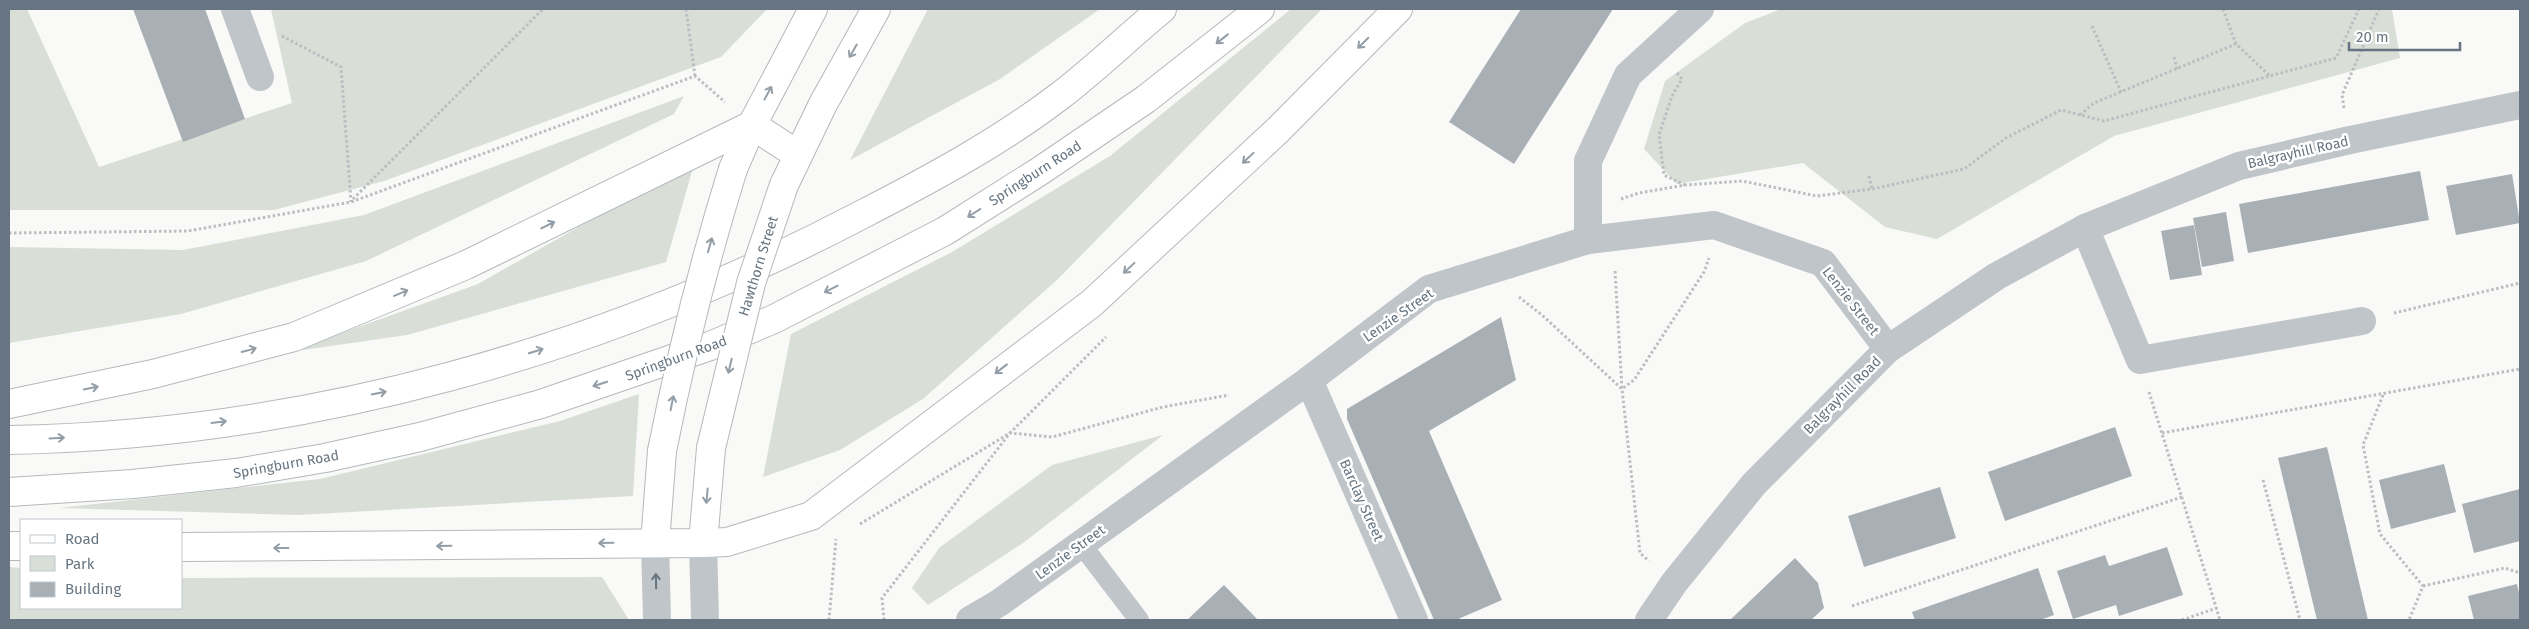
<svg xmlns="http://www.w3.org/2000/svg" width="2529" height="629" viewBox="0 0 2529 629" font-family="'Fira Sans',sans-serif">
	<rect width="100%" height="100%" fill="#f9f9f7"/>
	<!-- green -->
	<g fill="#d9ded7">
		<polygon points="9,9 27,9 99,167 292,103 271,9 767,9 721,57 384,181 274,210 9,210"/>
		<polygon points="928,9 1100,9 1000,79 850,160"/>
		<polygon points="1291,9 1322,9 1058,279 923,399 840,450 763,477 791,334 952,252 1110,156"/>
		<polygon points="1781,9 2392,9 2400,58 2114,136 1937,239 1885,227 1803,163 1677,184 1644,149 1665,81 1745,23"/>
		<polygon points="684,96 674,114 366,261 181,314 9,343 9,247 183,250 364,215"/>
		<polygon points="695,161 666,262 407,335 289,352 478,284"/>
		<polygon points="639,394 633,496 298,515 59,508 320,479 560,421"/>
		<polygon points="1163,435 1023,543 928,605 912,588 939,548 1052,465"/>
		<polygon points="9,567 21,568 21,608 181,608 181,578 602,577 629,620 9,620"/>
	</g>
	<!-- building -->
	<g fill="#a8b0b6">
		<polygon points="133,9 205,9 245,119 183,142"/>
		<polygon points="1521,9 1613,9 1514,164 1449,122"/>
		<polygon points="2420,171 2429,220 2248,253 2239,204"/>
		<polygon points="2512,174 2520,223 2456,235 2446,186"/>
		<polygon points="2226,212 2234,261 2202,267 2193,218"/>
		<polygon points="2194,225 2202,275 2170,280 2161,231"/>
		<polygon points="1501,317 1516,380 1429,431 1502,600 1456,620 1434,620 1347,419 1347,409"/>
		<polygon points="2115,427 2132,476 2005,521 1988,472"/>
		<polygon points="2327,447 2368,620 2317,620 2278,458"/>
		<polygon points="2444,464 2456,512 2391,529 2379,480"/>
		<polygon points="1940,487 1956,538 1864,567 1848,516"/>
		<polygon points="2520,489 2520,541 2474,553 2462,504"/>
		<polygon points="2167,547 2183,595 2119,616 2116,605 2073,619 2057,571 2105,555 2109,566"/>
		<polygon points="1795,558 1818,583 1824,608 1811,620 1730,620"/>
		<polygon points="2038,568 2054,615 2040,620 1915,620 1912,612"/>
		<polygon points="2517,584 2520,597 2520,620 2474,620 2468,596"/>
		<polygon points="1224,585 1258,620 1187,620"/>
	</g>
	<g fill="none" stroke-linecap="round" stroke-linejoin="round">
		<!-- secondary casing -->
		<g stroke="#b3b9bd" stroke-width="30">
			<g id="secondary">
				<polyline points="752,125 798,155"/>
				<polyline points="733,169 752,125 813,9"/>
				<polyline points="784,185 823,104 876,9"/>
				<polyline points="655,543 662,451"/>
				<polyline points="703,543 711,448"/>
			</g>
		</g>
		<!-- primary casing -->
		<g stroke="#b4b9bd" stroke-width="30">
			<g id="primary">
				<polyline points="9,404 153,374 294,337 466,265 752,125"/>
				<path d="M9 440C305 435 600 352 861 215 929 180 1000 142 1061 95 1096 68 1128 37 1162 9"/>
				<polyline points="9,492 133,484 236,473 325,458 420,437 541,404 710,346 774,319 945,231 1040,171 1146,99 1260,9"/>
				<polyline points="9,546 21,546"/>
				<polyline points="181,547 703,543 727,542 811,516 1092,303 1278,130 1398,9"/>
			</g>
		</g>
		<!-- path -->
		<g stroke="#bbbec1" stroke-width="3" stroke-dasharray="2.5 2.5" stroke-linecap="butt">
			<polyline points="686,9 695,76"/>
			<polyline points="2223,9 2236,44"/>
			<polyline points="2092,26 2121,92"/>
			<polyline points="282,36 341,67 351,202"/>
			<polyline points="2174,57 2177,69"/>
			<polyline points="1677,73 1682,79 1672,96 1659,135 1664,175 1685,185"/>
			<polyline points="2344,108 2342,95 2379,9"/>
			<polyline points="2080,115 2094,103 2236,44 2270,76"/>
			<polyline points="1869,176 1872,189"/>
			<polyline points="353,199 543,9"/>
			<polyline points="1621,199 1639,193 1685,185 1742,181 1817,196 1872,189 1964,169 2006,138 2061,110 2104,121 2336,58 2359,9"/>
			<polyline points="9,233 188,231 351,202 695,76 725,102"/>
			<polyline points="1615,271 1622,389 1640,553 1649,561"/>
			<polyline points="1519,297 1542,315 1622,389 1634,380 1704,272 1709,258"/>
			<polyline points="2394,313 2520,283"/>
			<polyline points="2149,392 2220,620"/>
			<polyline points="2383,395 2363,445 2380,534 2423,586 2409,620"/>
			<polyline points="2162,433 2520,369"/>
			<polyline points="2263,480 2300,620"/>
			<polyline points="860,524 1010,433 1106,337"/>
			<polyline points="2423,586 2505,568 2520,573"/>
			<polyline points="1852,606 2182,497"/>
			<polyline points="829,620 836,539"/>
			<polyline points="884,620 882,598 1010,433 1052,437 1163,407 1229,395"/>
			<polyline points="2182,620 2217,608"/>
		</g>
		<!-- service -->
		<polyline stroke="#c0c5c9" stroke-width="20" points="1081,544 1139,620"/>
		<!-- minor -->
		<g stroke="#c0c5c9" stroke-width="28">
			<polyline points="235,9 260,77"/>
			<polyline points="2085,228 2140,360 2362,321"/>
			<polyline points="1588,240 1588,161 1628,75 1700,9"/>
			<polyline points="1309,380 1414,620"/>
			<polyline points="970,620 999,603 1309,380 1429,289 1588,240 1714,225 1823,263 1888,349"/>
		</g>
		<!-- tertiary -->
		<g stroke="#c0c5c9" stroke-width="28">
			<polyline points="655,543 657,620"/>
			<polyline points="703,543 705,620"/>
			<polyline points="1649,620 1674,583 1754,484 1888,349 1997,276 2085,228 2239,166 2350,140 2520,105"/>
		</g>
		<!-- secondary -->
		<use href="#secondary" stroke="#fff" stroke-width="28"/>
		<!-- primary -->
		<use href="#primary" stroke="#fff" stroke-width="28"/>
		<!-- secondary-bridge casing -->
		<g stroke="#b3b9bd" stroke-width="30" stroke-linecap="butt">
			<g id="secondary-bridge">
				<polyline points="711,448 751,283 784,185"/>
				<path d="M662 451C681 355 704 262 733 169"/>
			</g>
		</g>
		<!-- secondary-bridge -->
		<use href="#secondary-bridge" stroke="#fff" stroke-width="28"/>
	</g>
	<!-- one-way arrows -->
	<defs><path id="oneway-shaft" d="M-6 0H5M1.5-3L5.5 0L1.5 3" fill="none" stroke-width="1.6" stroke-linecap="round" stroke-linejoin="round" transform="scale(1.25)"/></defs>
	<g stroke="#949ea7">
		<use href="#oneway-shaft" transform="translate(1222 39) rotate(142)"/>
		<use href="#oneway-shaft" transform="translate(1363 43) rotate(135)"/>
		<use href="#oneway-shaft" transform="translate(853 51) rotate(120)"/>
		<use href="#oneway-shaft" transform="translate(768 93) rotate(-62)"/>
		<use href="#oneway-shaft" transform="translate(1248 158) rotate(137)"/>
		<use href="#oneway-shaft" transform="translate(974 213) rotate(148)"/>
		<use href="#oneway-shaft" transform="translate(548 225) rotate(-26)"/>
		<use href="#oneway-shaft" transform="translate(710 245) rotate(-74)"/>
		<use href="#oneway-shaft" transform="translate(1129 268) rotate(137)"/>
		<use href="#oneway-shaft" transform="translate(831 289) rotate(153)"/>
		<use href="#oneway-shaft" transform="translate(401 293) rotate(-23)"/>
		<use href="#oneway-shaft" transform="translate(249 350) rotate(-15)"/>
		<use href="#oneway-shaft" transform="translate(536 351) rotate(-17)"/>
		<use href="#oneway-shaft" transform="translate(730 366) rotate(103)"/>
		<use href="#oneway-shaft" transform="translate(1001 369) rotate(142)"/>
		<use href="#oneway-shaft" transform="translate(600 384) rotate(162)"/>
		<use href="#oneway-shaft" transform="translate(91 388) rotate(-12)"/>
		<use href="#oneway-shaft" transform="translate(379 393) rotate(-12)"/>
		<use href="#oneway-shaft" transform="translate(672 403) rotate(-79)"/>
		<use href="#oneway-shaft" transform="translate(219 422) rotate(-7)"/>
		<use href="#oneway-shaft" transform="translate(57 438) rotate(-3)"/>
		<use href="#oneway-shaft" transform="translate(707 496) rotate(95)"/>
		<use href="#oneway-shaft" transform="translate(606 543) rotate(179)"/>
		<use href="#oneway-shaft" transform="translate(444 546) rotate(179)"/>
		<use href="#oneway-shaft" transform="translate(281 548) rotate(-180)"/>
	</g>
	<use stroke="#667581" href="#oneway-shaft" transform="translate(656 581) rotate(-91)"/>
	<g text-anchor="middle" stroke-width="5" stroke-linejoin="round" paint-order="stroke">
		<!-- street labels -->
		<g font-size="14" fill="#667581" stroke="#fff">
			<text transform="translate(2298 152) rotate(-13)" y="5">Balgrayhill Road</text>
			<text transform="translate(1035 173) rotate(-33)" y="5">Springburn Road</text>
			<text transform="translate(758 266) rotate(-73)" y="5">Hawthorn Street</text>
			<text transform="translate(1851 301) rotate(52)" y="5">Lenzie Street</text>
			<text transform="translate(1398 315) rotate(-35)" y="5">Lenzie Street</text>
			<text transform="translate(676 358) rotate(-20)" y="5">Springburn Road</text>
			<text transform="translate(1842 395) rotate(-45)" y="5">Balgrayhill Road</text>
			<text transform="translate(286 464) rotate(-10)" y="5">Springburn Road</text>
			<text transform="translate(1362 500) rotate(66)" y="5">Barclay Street</text>
			<text transform="translate(1070 552) rotate(-36)" y="5">Lenzie Street</text>
		</g>
	</g>
	<!-- border -->
	<rect width="2529" height="629" fill="none" stroke="#667581" stroke-width="20"/>
	<!-- legend -->
	<rect x="20" y="519" width="162" height="90" fill="#ffffff" stroke="#c2c8cd"/>
	<rect x="30" y="535" width="25" height="8" fill="#ffffff" stroke="#c2c8cd"/>
	<text x="65" y="544" font-size="15" fill="#667581">Road</text>
	<rect x="30" y="556" width="25" height="15" fill="#d9ded7" stroke="#c2c8cd"/>
	<text x="65" y="569" font-size="15" fill="#667581">Park</text>
	<rect x="30" y="582" width="25" height="15" fill="#a8b0b6" stroke="#c2c8cd"/>
	<text x="65" y="594" font-size="15" fill="#667581">Building</text>
	<!-- scale -->
	<path d="M2349 42v8h111v-8" fill="none" stroke="#667581" stroke-width="2.5"/>
	<text x="2356" y="42" font-size="15" fill="#667581" stroke="#ffffff" stroke-width="4" paint-order="stroke">20 m</text>
</svg>
